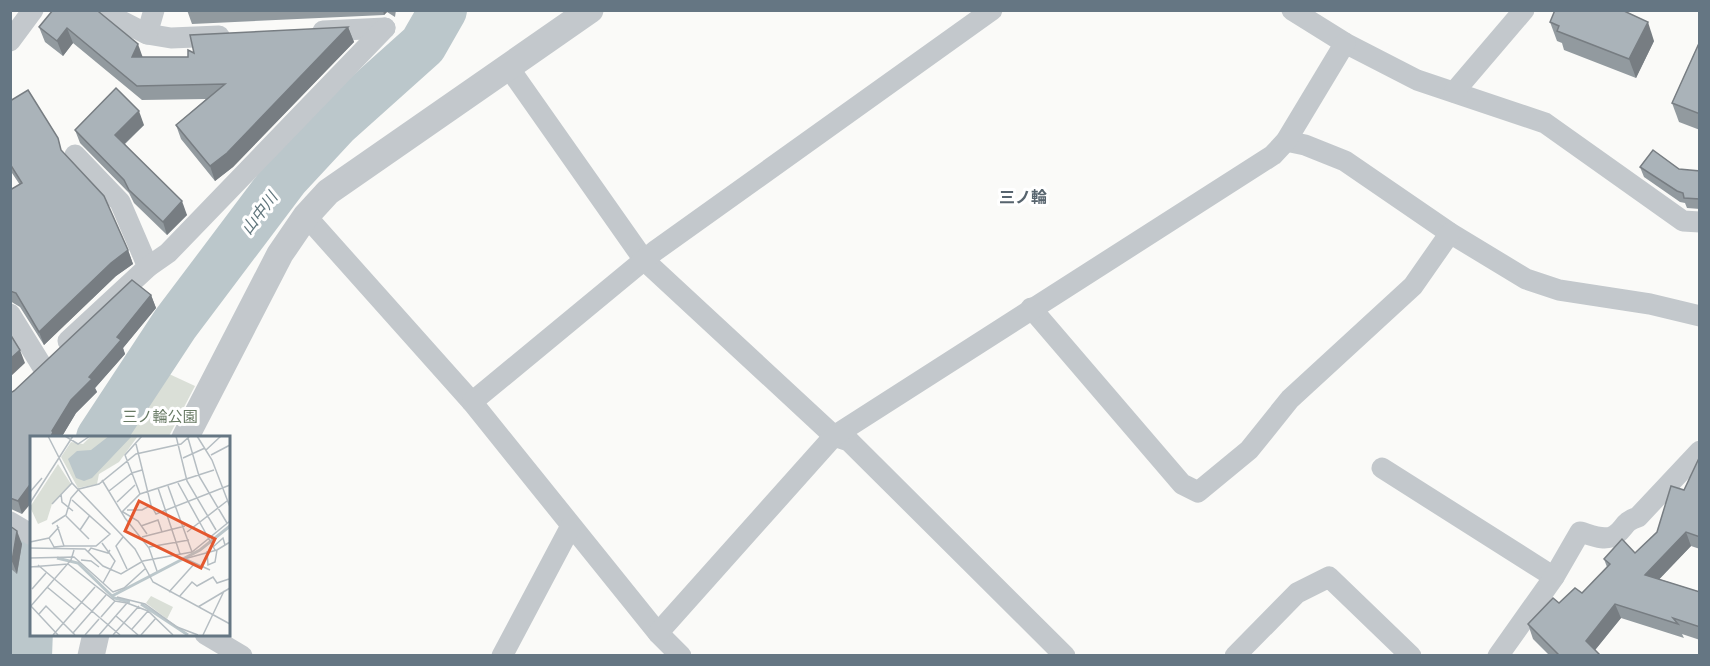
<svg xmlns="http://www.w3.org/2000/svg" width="1710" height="666" viewBox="0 0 1710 666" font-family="Helvetica,'Noto Sans JP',sans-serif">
	<rect width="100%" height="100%" fill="#fafaf8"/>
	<!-- green -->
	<polygon fill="#dadfd7" points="167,373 195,386 168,438 126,438"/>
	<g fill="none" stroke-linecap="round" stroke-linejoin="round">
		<!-- river -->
		<g stroke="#bbc7cb" stroke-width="48">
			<polyline points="100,438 175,324 285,178 337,122 423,45 443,10"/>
			<polyline points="28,656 32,552"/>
		</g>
		<!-- minor -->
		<g stroke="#c3c8cc" stroke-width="21">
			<polyline points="100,10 147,34 171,38 219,36"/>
			<polyline points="1292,10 1345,43 1417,80 1545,123 1683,221 1700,222"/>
			<polyline points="323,31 385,28"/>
			<polyline points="147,34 154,10"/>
			<polyline points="10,41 33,10"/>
			<polyline points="509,68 644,260 834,436 849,441 1065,656"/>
			<polyline points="1454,92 1524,10"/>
			<polyline points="1286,141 1305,145 1345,161 1450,233 1526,279 1559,290 1650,304 1700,316"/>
			<polyline points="75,155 120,202 148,267"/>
			<polyline points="306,216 472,402 658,633 681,656"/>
			<polyline points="1031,308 1182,484 1198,492 1249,450 1290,399 1413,286 1450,233"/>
			<polyline points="10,314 42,366"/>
			<polyline points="68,341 148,267 168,253 385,28"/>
			<polyline points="472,402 655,251 992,10"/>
			<polyline points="1382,468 1554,577"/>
			<polyline points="10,522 32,535"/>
			<polyline points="658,633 834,436 1273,155 1286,141 1345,43"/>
			<polyline points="205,634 242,656"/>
			<polyline points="502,656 571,526"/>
			<polyline points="1235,656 1297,593 1329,577 1411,656"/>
			<path d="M1498 656 1554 577 1580 532C1591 535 1605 542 1615 535 1626 528 1622 522 1638 517L1700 451"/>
		</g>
		<!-- tertiary -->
		<g stroke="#c3c8cc" stroke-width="27">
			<polyline points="185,438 280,254 306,216 328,192 590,10"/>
			<polyline points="91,656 96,634"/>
		</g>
	</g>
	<!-- wall -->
	<g fill="#929a9f">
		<polygon points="53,10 142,57 188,57 194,53 348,27 354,42 233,167 215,181 181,139 176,125 206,99 142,100 73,43 63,56 45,42 39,27"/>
		<polygon points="187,10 396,10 395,17 387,12 384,15 192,24"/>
		<polygon points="1550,22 1654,41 1636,78 1564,50 1562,43 1557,41"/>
		<polygon points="1700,41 1700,130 1679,122 1672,103"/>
		<polygon points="10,101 63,152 128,250 133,264 116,276 44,345 20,307 10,301 10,190 20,185 10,170"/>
		<polygon points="144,125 125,144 187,215 167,235 134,203 129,193 80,143 75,130"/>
		<polygon points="1640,167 1700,171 1700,209 1687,208 1685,203 1680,202 1644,177"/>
		<polygon points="151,295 156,308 123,348 125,354 95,388 97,392 76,413 61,438 32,438 22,514 11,509 10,393"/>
		<polygon points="1700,456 1700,549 1691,546 1659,579 1700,592 1700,640 1682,634 1684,638 1621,618 1595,650 1601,656 1550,656 1533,639 1528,624 1559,603 1582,593 1607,567 1604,559 1635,553 1657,532 1684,490"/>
		<polygon points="10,526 22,544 17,574 10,568"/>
	</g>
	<!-- shaded-wall -->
	<g fill="#777d82">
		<polygon points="383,10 386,10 387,12 384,15"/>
		<polygon points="1648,22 1654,41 1636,78 1629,59"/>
		<polygon points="348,27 354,42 233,167 215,181 210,166"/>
		<polygon points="67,28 73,43 63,56 57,41"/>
		<polygon points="138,44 143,58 132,57"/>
		<polygon points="139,111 144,125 120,148 115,135"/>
		<polygon points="182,201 187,215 167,235 163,222"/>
		<polygon points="128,250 133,264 116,276 44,345 39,332 111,263"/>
		<polygon points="151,295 156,308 123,348 125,354 95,388 97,392 76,413 61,438 50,438 52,431 71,400 89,377 117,337"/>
		<polygon points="20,350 25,363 10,377 10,359"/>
		<polygon points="32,482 32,502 22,514 18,501"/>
		<polygon points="17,531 22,544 17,574 12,561"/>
		<polygon points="1686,532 1691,546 1650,589 1645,575"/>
		<polygon points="1615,604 1621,618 1591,655 1586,641"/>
	</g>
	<!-- building -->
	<g fill="#aab3b9" stroke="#777d82" stroke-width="1.5">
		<polygon points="53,10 96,10 99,12 138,44 132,57 188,57 188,50 194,53 190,35 348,27 227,153 210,166 176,125 225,84 137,86 67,28 57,41 39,27"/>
		<polygon points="1555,10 1622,10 1648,22 1629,59 1557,31 1559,26 1550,22"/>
		<polygon points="1700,41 1700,114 1672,103"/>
		<polygon points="116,88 139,111 115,135 182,201 163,222 129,190 124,180 75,130"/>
		<polygon points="28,90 58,138 61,150 104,196 128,250 111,263 39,332 16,293 10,291 10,190 22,183 10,164 10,101"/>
		<polygon points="1653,150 1679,169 1700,171 1700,199 1684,198 1683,193 1677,191 1640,167"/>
		<polygon points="132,280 151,295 117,337 121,340 89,377 92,379 71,400 52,431 53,432 50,438 32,438 32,482 18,501 10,498 10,393 14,391"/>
		<polygon points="10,334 20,350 10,359"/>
		<polygon points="1700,456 1700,537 1686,532 1645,575 1700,592 1700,627 1673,618 1678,624 1615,604 1586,641 1601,656 1560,656 1528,624 1553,598 1559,603 1575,588 1582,593 1610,564 1604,559 1622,539 1635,553 1657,532 1671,486 1684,490"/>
		<polygon points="10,526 17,531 12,561 10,559"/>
	</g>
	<g text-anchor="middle" stroke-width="6" stroke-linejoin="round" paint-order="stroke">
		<!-- park labels -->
		<g font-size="15" fill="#687a64" stroke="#fff">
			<text x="160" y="422">三ノ輪公園</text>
		</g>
		<!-- neighbourhood labels -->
		<g font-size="16" font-weight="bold" fill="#57646e" stroke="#fff">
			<text x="1023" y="203">三ノ輪</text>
		</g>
		<!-- water labels -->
		<g font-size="16" font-style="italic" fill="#60757c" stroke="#fff">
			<text transform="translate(259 213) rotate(-53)" y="6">山中川</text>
		</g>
	</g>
	<!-- overview -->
	<g transform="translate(30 436)">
		<rect width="200" height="200" fill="#fafaf8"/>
		<path d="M61 0H108L89 26 69 38 67 48 48 52 31 21 41 6 53 8ZM28 28 41 48 22 68 17 84 8 88 0 71ZM121 160 143 171 137 183 116 167Z" fill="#dadfd7"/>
		<path d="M79 0H102L62 42 54 45 46 42 38 23 47 15 61 14Z" fill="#bbc7cb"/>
		<path fill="none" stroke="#bbc7cb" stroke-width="3" d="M27 122 48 127 84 162 100 166M82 160 170 114 200 90M111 168 158 199"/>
		<path fill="none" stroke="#b5bdc2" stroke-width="1.5" d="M18 0 42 47 105 113 123 146 200 188M35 0 48 8 60 0M146 0 157 45 186 94M167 0 182 24 200 71M158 2 169 40 197 87M176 14 191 0M181 19 200 9M153 22 175 12M72 44 95 82 119 112 127 135M148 47 185 114M138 50 162 116M128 52 150 118M79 55 102 37 112 34M0 56 12 42M31 58 32 66 43 75M110 58 95 19 112 0M87 66 105 49M0 67 43 0M22 68 42 47M121 69 126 78 200 49M97 74H112L121 69 106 8M92 76 110 58 184 34M93 76 108 85 117 98M36 80 59 103M22 88 36 79 41 62 49 53 69 48 106 18 151 8 160 0M111 90 128 84 132 96M50 94 60 79M157 96 197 65M93 101 86 110 97 133M112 101 155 90M19 102 24 111 34 110 27 89M0 106 19 102 29 91M72 107 85 125 73 147M34 110H66L80 98 42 64M119 111 159 104M183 111 193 102 195 109M0 112 55 113 73 130 91 138 113 125 162 116 200 85M177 115 178 129 185 126 187 114M58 116 61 112 78 117 80 114M0 122 44 121 83 156 94 152 116 132M154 123 187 114 200 106M156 123 180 134M51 124 61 125 69 131M8 129 90 199M0 131 38 128 85 165 97 167 69 199M17 151 45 174M2 153 16 137M139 156 165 127M87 161 115 168 147 191 168 199M149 161 162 146 167 150 183 141 187 147 199 143M97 167 118 175 143 199M0 169 28 199M0 171 41 124 44 114M168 171 200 152M9 178 16 170 45 199M86 180 108 199M71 181 85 165M102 193 118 175M43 197 76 159M23 199 65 151M55 199 69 183M83 199 109 170M111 199 126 182M173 199 194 155"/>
		<path fill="#e4572e" fill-opacity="0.15" stroke="#e4572e" stroke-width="3" d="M109 65 185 103 171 132 95 95Z"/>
		<rect width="200" height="200" fill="none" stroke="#657683" stroke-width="3"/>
	</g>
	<!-- border -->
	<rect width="1710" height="666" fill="none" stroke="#657683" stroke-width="24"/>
</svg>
